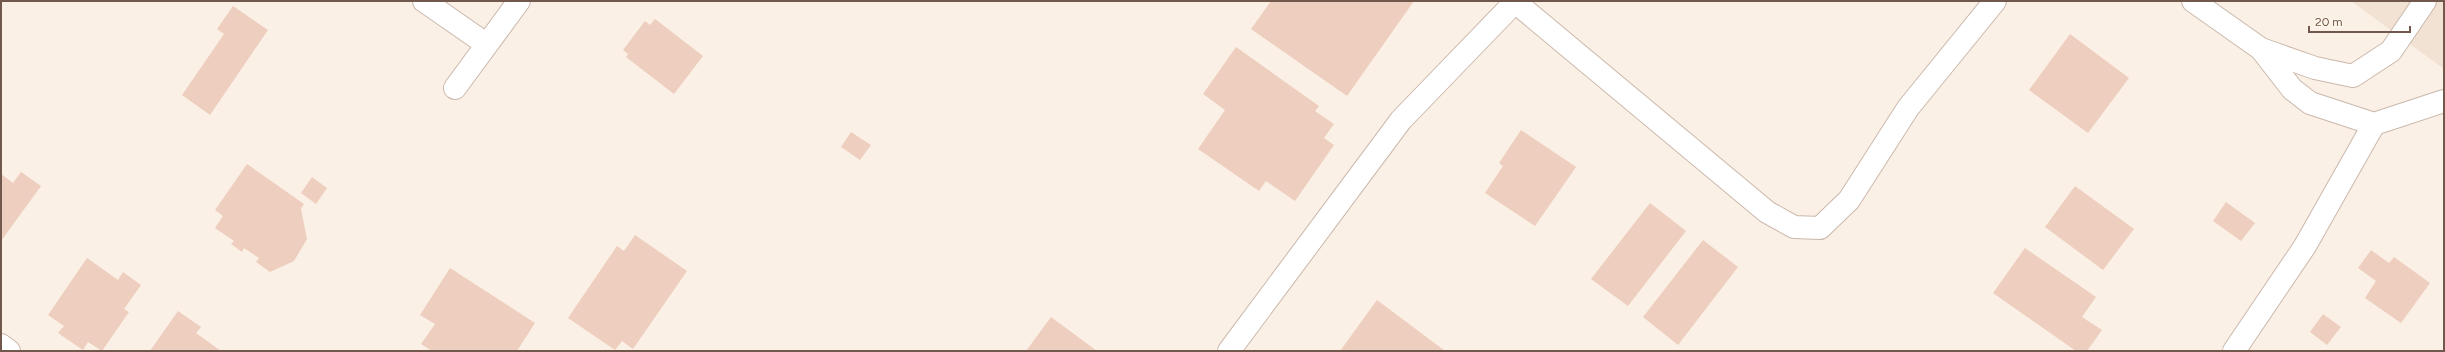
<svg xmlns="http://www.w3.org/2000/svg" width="2445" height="352" viewBox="0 0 2445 352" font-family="Figtree,sans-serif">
	<rect width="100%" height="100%" fill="#fbf0e5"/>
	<!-- residential -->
	<polygon fill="#f2e2d4" points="2351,1 2444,1 2444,69"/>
	<!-- building -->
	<g fill="#eecebe">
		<polygon points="1271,1 1414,1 1347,96 1251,29"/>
		<polygon points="233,6 268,30 210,115 182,95 224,34 217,29"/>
		<polygon points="655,19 703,56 674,94 626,57 628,54 623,50 645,21 650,25"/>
		<polygon points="2070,34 2129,78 2088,133 2029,90"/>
		<polygon points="1236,47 1319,106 1315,111 1334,124 1324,138 1334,145 1295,201 1266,181 1259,191 1198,149 1225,110 1203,94"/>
		<polygon points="1521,130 1576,167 1535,226 1485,193 1503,166 1499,163"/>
		<polygon points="851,132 871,145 860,160 841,147"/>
		<polygon points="247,164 304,204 301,209 307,239 294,261 270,272 256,262 259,258 244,248 242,252 231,244 234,241 215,228 223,216 215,210"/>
		<polygon points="21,172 41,186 1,241 1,174 13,183"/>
		<polygon points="312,177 327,188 316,204 301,193"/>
		<polygon points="2075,186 2134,229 2103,270 2045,227"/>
		<polygon points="2226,202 2255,223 2241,241 2213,221"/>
		<polygon points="1650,203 1686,231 1628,306 1591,279"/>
		<polygon points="635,235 687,271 633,349 622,341 615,350 568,318 617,246 624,251"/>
		<polygon points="1703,240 1738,267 1678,345 1643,317"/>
		<polygon points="2025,248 2096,297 2082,317 2102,330 2087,351 2076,351 1993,293"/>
		<polygon points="2371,250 2389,263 2394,257 2430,283 2401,323 2365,298 2376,281 2358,268"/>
		<polygon points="87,258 118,280 123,272 141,285 124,309 129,312 102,351 88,342 83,350 58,333 64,326 48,315"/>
		<polygon points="450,268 535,323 517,351 432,351 421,344 435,324 420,315"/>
		<polygon points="1377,300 1445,351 1340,351"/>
		<polygon points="178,311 201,327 196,333 221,351 150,351"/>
		<polygon points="2323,314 2341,327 2327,345 2310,332"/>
		<polygon points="1051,317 1097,351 1026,351"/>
	</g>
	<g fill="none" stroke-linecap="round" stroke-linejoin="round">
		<!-- minor casing -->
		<g stroke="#cbb8ac" stroke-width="24">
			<g id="minor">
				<polyline points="424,1 486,44"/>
				<polyline points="1514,1 1767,212 1794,227 1820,228 1849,200 1908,108 1995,1"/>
				<polyline points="2193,1 2261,49 2315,68 2353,76 2391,51 2425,1"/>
				<polyline points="2261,49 2292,89 2310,103 2374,124 2444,101"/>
				<polyline points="455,88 519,1"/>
				<polyline points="1,345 9,351"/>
				<polyline points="1229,351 1401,120 1515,2"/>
				<polyline points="2234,351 2305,246 2374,124"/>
			</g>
		</g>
		<!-- minor -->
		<use href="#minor" stroke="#fff" stroke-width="22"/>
	</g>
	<!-- border -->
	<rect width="2445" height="352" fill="none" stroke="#71574c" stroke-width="4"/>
	<!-- scale -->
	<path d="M2309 26v6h101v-6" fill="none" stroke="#71574c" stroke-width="2"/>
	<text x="2315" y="26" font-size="12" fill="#71574c" stroke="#fef5eb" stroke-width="3" paint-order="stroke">20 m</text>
</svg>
